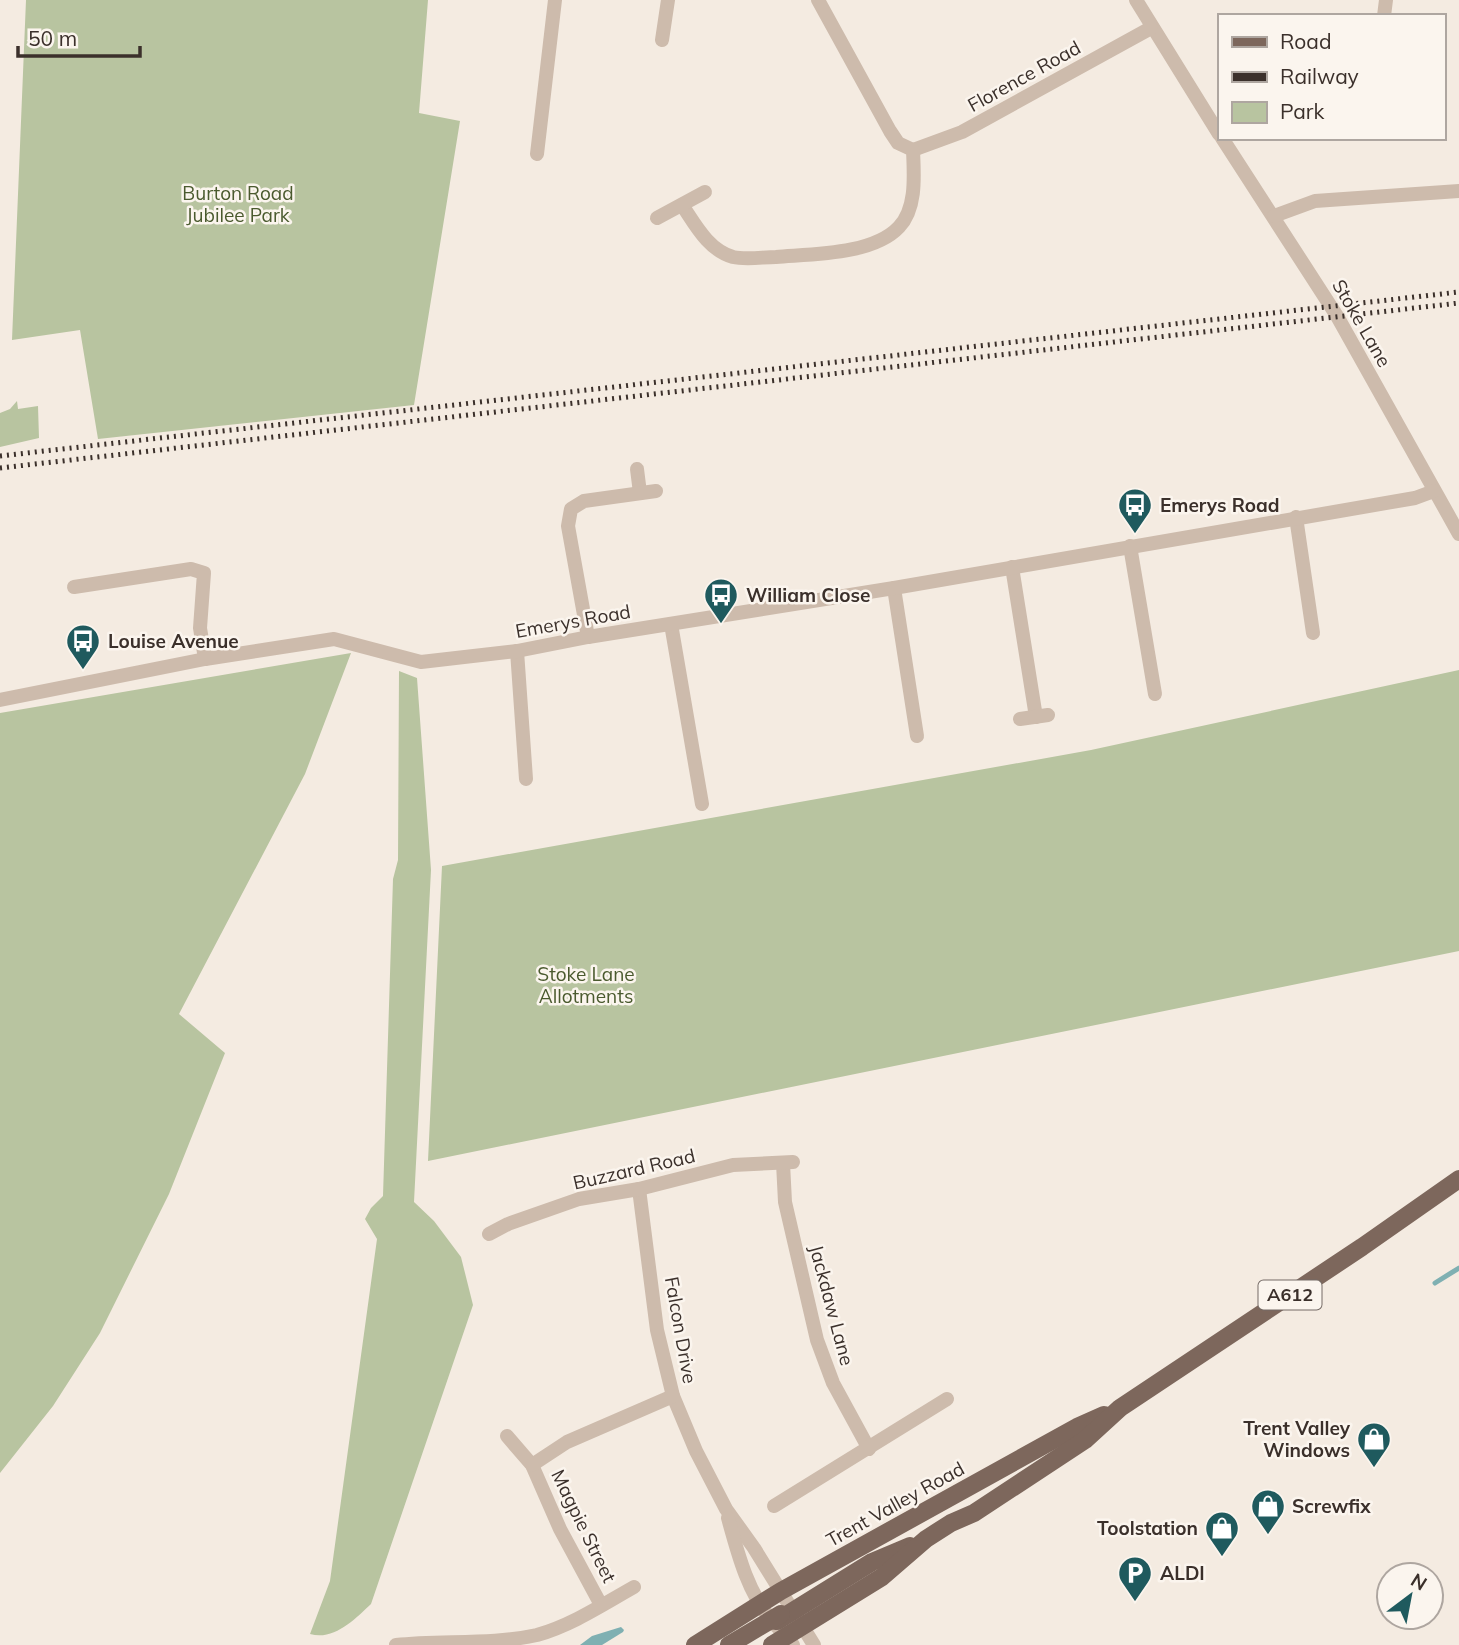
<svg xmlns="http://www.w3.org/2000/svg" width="1459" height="1645" viewBox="0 0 1459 1645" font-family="Mulish,sans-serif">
	<rect width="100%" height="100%" fill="#f4ebe1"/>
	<!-- green -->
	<g fill="#b8c4a0">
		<polygon points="26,0 428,0 419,113 460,121 414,405 98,439 80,330 12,340"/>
		<polygon points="17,401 18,409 38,406 39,438 0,447 0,413 10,409"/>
		<polygon points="351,653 305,774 179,1014 225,1053 169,1194 100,1333 53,1406 0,1473 0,713"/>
		<polygon points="1459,670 1459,951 428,1161 442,866 1091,750"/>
		<path d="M399 671 417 678 431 870 414 1202 434 1221 461 1257 473 1305 371 1604C355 1619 334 1641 310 1634L330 1581 377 1239 365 1219 371 1208 383 1196 393 879 398 860Z"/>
	</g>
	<!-- water -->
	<polygon fill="#7fb0b2" points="621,1627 624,1630 623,1632 602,1645 580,1645 592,1636"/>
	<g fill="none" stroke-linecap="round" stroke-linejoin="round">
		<!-- stream -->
		<polyline stroke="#7fb0b2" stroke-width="5" points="1435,1283 1459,1268"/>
		<!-- minor -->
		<g stroke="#cdbbac" stroke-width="14">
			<polyline points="1136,0 1219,134"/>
			<polyline points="1384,16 1386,0"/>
			<polyline points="662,40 668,0"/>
			<polyline points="1222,138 1337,316 1459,534"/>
			<polyline points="913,150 962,132 1151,28"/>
			<polyline points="537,154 555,0"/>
			<path d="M682 205C695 224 708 250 733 257 746 260 763 257 776 257 811 254 873 255 899 227 917 208 914 175 913 150L898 143 890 131 818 0"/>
			<polyline points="1274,216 1315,201 1459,191"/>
			<polyline points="657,218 705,192"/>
			<polyline points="637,469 640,493"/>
			<polyline points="1296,517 1313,633"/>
			<polyline points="1130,546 1155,694"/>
			<polyline points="1012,567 1036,717"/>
			<polyline points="74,587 191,569 204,573 200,628 205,659"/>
			<polyline points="894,588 917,736"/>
			<polyline points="671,624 702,804"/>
			<polyline points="588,637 568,526 571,509 584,501 656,491"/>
			<polyline points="517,651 526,779"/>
			<polyline points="0,700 205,659 334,639 421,662 517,651 588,637 894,588 1415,498 1434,491"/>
			<polyline points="1020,719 1048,715"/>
			<polyline points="783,1163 785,1202 817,1340 833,1383 869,1449"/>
			<polyline points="639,1189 657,1330 673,1396 696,1451 726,1509 754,1548 814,1645"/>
			<polyline points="489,1234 508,1224 579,1199 639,1189 733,1165 793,1162"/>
			<polyline points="507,1436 532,1465 560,1529 601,1605"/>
			<polyline points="532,1465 567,1442 673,1396"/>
			<polyline points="774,1506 947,1399"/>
			<path d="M728 1518C738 1554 747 1590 771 1620 778 1629 787 1635 793 1645"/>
			<path d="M396 1645C442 1640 491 1645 537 1635 572 1625 602 1605 634 1587"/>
		</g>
		<!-- primary -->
		<g stroke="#7d675c" stroke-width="18">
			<polyline points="771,1620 777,1621 872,1562 910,1546"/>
			<polyline points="695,1645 781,1591 1077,1427 1104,1415"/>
			<polyline points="729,1645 781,1614"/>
			<polyline points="772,1645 882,1577 926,1539 951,1523 974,1513 1085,1440 1120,1408 1362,1247 1459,1179"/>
		</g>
		<!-- rail -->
		<g stroke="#3b302b" stroke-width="5" stroke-dasharray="2 5" stroke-linecap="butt">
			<polyline points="0,456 1459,292"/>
			<polyline points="0,468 1459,303"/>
		</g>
	</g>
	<!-- icons -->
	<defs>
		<g id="bus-pin" transform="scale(1.75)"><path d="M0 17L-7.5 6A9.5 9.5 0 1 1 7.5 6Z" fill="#1f5a5e" stroke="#fbf5ee"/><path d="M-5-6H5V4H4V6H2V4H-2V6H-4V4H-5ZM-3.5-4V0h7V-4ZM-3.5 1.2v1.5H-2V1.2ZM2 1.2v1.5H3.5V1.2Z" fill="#fff"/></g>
		<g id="shop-pin" transform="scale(1.75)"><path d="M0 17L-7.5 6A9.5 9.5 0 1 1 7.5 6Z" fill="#1f5a5e" stroke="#fbf5ee"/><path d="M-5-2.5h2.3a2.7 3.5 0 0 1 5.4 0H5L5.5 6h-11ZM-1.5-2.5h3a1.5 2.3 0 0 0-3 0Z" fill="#fff"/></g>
		<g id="parking-pin" transform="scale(1.75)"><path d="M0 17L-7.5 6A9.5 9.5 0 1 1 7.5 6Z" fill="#1f5a5e" stroke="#fbf5ee"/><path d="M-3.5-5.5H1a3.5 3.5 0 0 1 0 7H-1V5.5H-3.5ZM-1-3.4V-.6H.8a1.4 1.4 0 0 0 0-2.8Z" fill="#fff"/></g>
	</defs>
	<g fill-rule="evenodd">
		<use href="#bus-pin" x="1135" y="505"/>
		<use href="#bus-pin" x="721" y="595"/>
		<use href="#bus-pin" x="83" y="641"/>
		<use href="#shop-pin" x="1374" y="1439"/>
		<use href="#shop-pin" x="1268" y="1506"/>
		<use href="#shop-pin" x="1222" y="1528"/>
		<use href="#parking-pin" x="1135" y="1573"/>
	</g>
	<g text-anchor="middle" stroke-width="5" stroke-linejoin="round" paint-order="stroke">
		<!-- shield labels -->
		<rect fill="#fbf5ee" stroke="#756b66" stroke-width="2" x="1258.5" y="1280.5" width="63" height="29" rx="5"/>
		<g font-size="18" font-weight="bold" fill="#3b302b">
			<text x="1290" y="1301">A612</text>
		</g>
		<!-- street labels -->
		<g font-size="19" fill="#3b302b" stroke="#fbf5ee">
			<text transform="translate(1024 76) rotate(-29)" y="7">Florence Road</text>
			<text transform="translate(1362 323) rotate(60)" y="7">Stoke Lane</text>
			<text transform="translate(573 621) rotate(-10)" y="7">Emerys Road</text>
			<text transform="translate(634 1169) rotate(-13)" y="7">Buzzard Road</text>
			<text transform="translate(832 1305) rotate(75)" y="7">Jackdaw Lane</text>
			<text transform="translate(681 1330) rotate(80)" y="7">Falcon Drive</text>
			<text transform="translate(895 1504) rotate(-29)" y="7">Trent Valley Road</text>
			<text transform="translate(584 1526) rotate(64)" y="7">Magpie Street</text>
		</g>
		<!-- park labels -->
		<g font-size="19" fill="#4a5a2e" stroke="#fbf5ee">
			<text x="238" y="200">Burton Road<tspan x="238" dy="22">Jubilee Park</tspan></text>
			<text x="586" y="981">Stoke Lane<tspan x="586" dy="22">Allotments</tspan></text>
		</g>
		<!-- poi labels -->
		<g font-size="19" font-weight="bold" fill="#3b302b" stroke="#fbf5ee" text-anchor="start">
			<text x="1160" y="512">Emerys Road</text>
			<text x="746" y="602">William Close</text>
			<text x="108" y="648">Louise Avenue</text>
			<text x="1350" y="1435" text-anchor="end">Trent Valley<tspan x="1350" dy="22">Windows</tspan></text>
			<text x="1292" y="1513">Screwfix</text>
			<text x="1198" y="1535" text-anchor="end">Toolstation</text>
			<text x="1160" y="1580">ALDI</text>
		</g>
	</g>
	<!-- legend -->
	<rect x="1218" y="14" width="228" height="126" fill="#fbf5ee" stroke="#aea6a0" stroke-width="2"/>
	<rect x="1232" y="37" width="35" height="10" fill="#7d675c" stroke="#aea6a0" stroke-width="2"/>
	<text x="1280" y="49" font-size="21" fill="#3b302b">Road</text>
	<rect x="1232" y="72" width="35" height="10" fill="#3b302b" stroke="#aea6a0" stroke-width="2"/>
	<text x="1280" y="84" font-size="21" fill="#3b302b">Railway</text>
	<rect x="1232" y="102" width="35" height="21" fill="#b8c4a0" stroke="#aea6a0" stroke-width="2"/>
	<text x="1280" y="119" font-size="21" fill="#3b302b">Park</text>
	<!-- north arrow -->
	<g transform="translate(1410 1596) rotate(32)"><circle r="33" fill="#fbf5ee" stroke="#aea6a0" stroke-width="2"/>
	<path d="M0-5L12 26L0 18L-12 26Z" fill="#1f5a5e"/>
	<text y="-10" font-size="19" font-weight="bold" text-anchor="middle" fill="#3b302b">N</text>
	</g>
	<!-- scale -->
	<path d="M18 46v10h122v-10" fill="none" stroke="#3b302b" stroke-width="3.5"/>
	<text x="28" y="46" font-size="21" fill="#3b302b" stroke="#fbf5ee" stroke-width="5" paint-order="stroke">50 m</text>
</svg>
